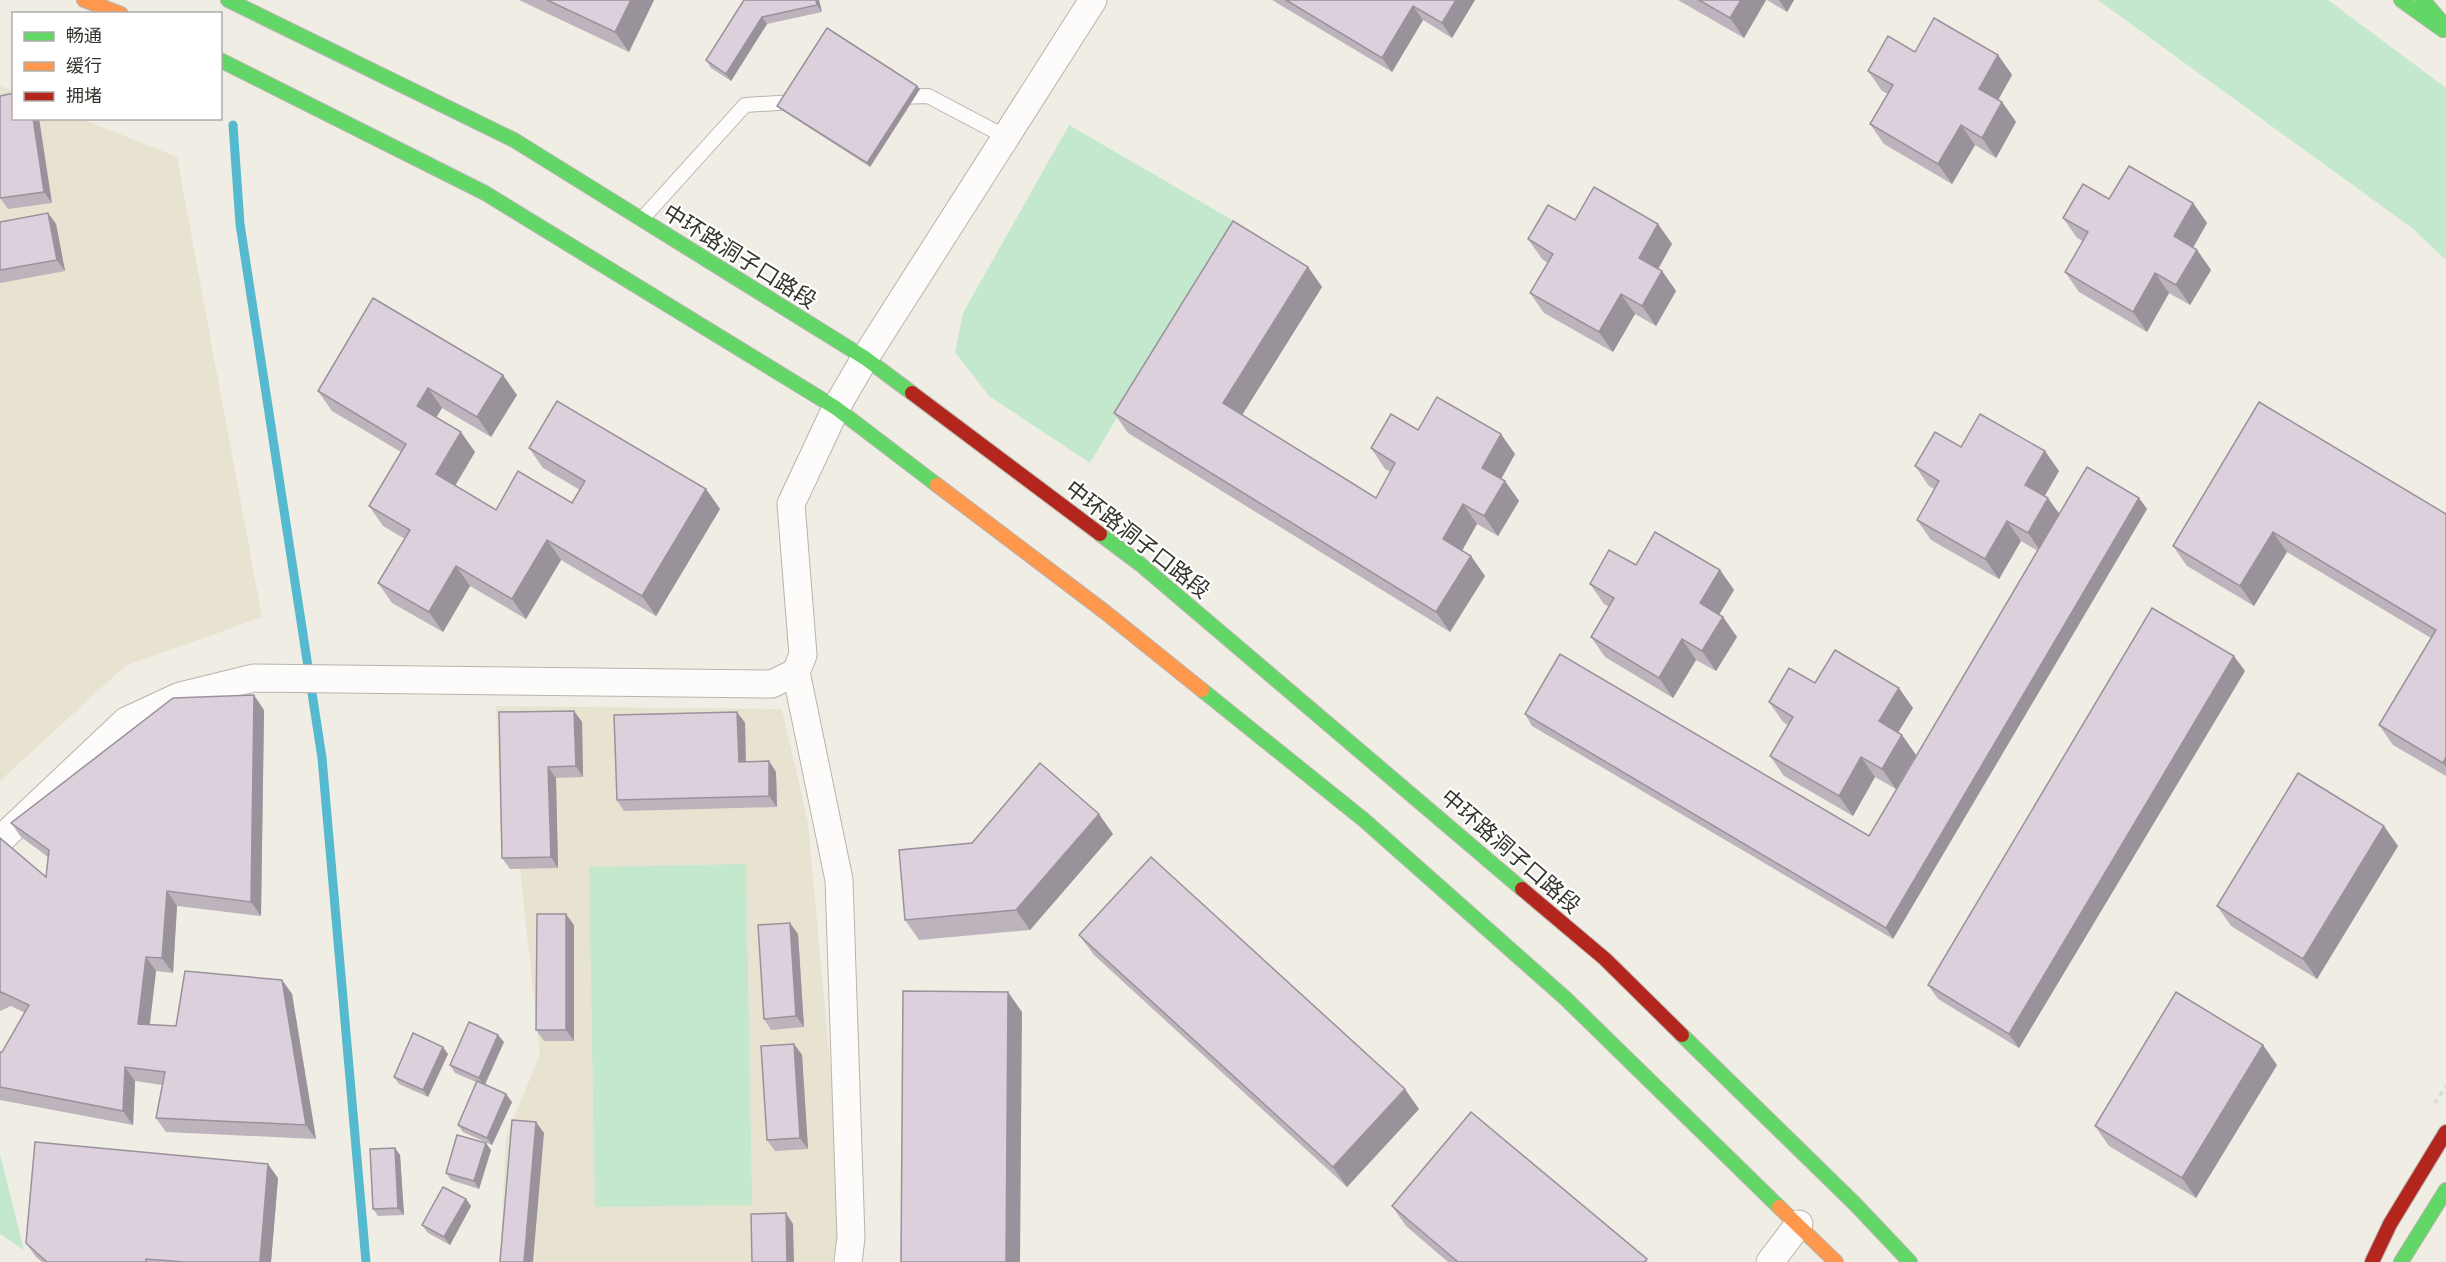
<svg xmlns="http://www.w3.org/2000/svg" width="2446" height="1262" viewBox="0 0 2446 1262" font-family="Cabin,'Noto Sans SC',sans-serif">
	<rect width="100%" height="100%" fill="#f0ede4"/>
	<!-- built -->
	<g fill="#e8e3d1">
		<polygon points="0,85 13,91 14,118 82,119 177,157 262,617 125,666 0,781"/>
		<polygon points="496,706 782,709 808,822 843,1205 833,1262 500,1262 506,1136 540,1055 517,841 501,841"/>
	</g>
	<!-- green -->
	<g fill="#c3e8ce">
		<polygon points="2098,0 2328,0 2446,88 2446,260 2412,228"/>
		<polygon points="1069,125 1234,221 1090,463 989,396 955,352 963,313"/>
		<polygon points="746,864 752,1205 595,1207 589,867"/>
		<polygon points="0,1154 24,1250 0,1234"/>
	</g>
	<g fill="none" stroke-linecap="round" stroke-linejoin="round">
		<!-- stream -->
		<polyline stroke="#55b9d0" stroke-width="9" points="233,125 240,224 322,758 366,1262"/>
		<!-- lane casing -->
		<g stroke="#b7b4ae" stroke-width="16">
			<g id="lane">
				<polyline points="898,97 928,96 1006,137"/>
				<polyline points="642,219 745,105 795,102"/>
			</g>
		</g>
		<!-- street casing -->
		<g stroke="#b7b4ae" stroke-width="29">
			<g id="street">
				<polyline points="796,672 839,880 851,1238 848,1262"/>
				<polyline points="0,840 126,721 180,696 253,678 772,684 796,672 803,655 791,504 836,408 865,358 1093,0"/>
				<polyline points="1770,1262 1799,1224"/>
			</g>
		</g>
		<!-- fast casing -->
		<g stroke="#b7b4ae" stroke-width="16">
			<g id="fast">
				<polyline points="228,0 514,140 865,358 912,393"/>
				<polyline points="2401,0 2443,30"/>
				<polyline points="2423,0 2446,27"/>
				<polyline points="220,60 485,193 836,408 937,485"/>
				<polyline points="1100,534 1140,564 1522,889"/>
				<polyline points="1202,690 1364,820 1565,998 1779,1207"/>
				<polyline points="1682,1035 1855,1204 1910,1262"/>
				<polyline points="2401,1262 2446,1190"/>
			</g>
		</g>
		<!-- slow casing -->
		<g stroke="#b7b4ae" stroke-width="16">
			<g id="slow">
				<polyline points="84,0 121,14"/>
				<polyline points="937,485 1105,612 1202,690"/>
				<polyline points="1779,1207 1836,1262"/>
			</g>
		</g>
		<!-- jam casing -->
		<g stroke="#b7b4ae" stroke-width="16">
			<g id="jam">
				<polyline points="912,393 1100,534"/>
				<polyline points="1522,889 1605,959 1682,1035"/>
				<polyline points="2372,1262 2390,1224 2446,1132"/>
			</g>
		</g>
		<!-- path -->
		<polyline stroke="#dcdbd8" stroke-width="4" stroke-dasharray="4.5 4.5" stroke-linecap="butt" points="2435,1103 2446,1086"/>
		<!-- lane -->
		<use href="#lane" stroke="#fdfcfb" stroke-width="14"/>
		<!-- street -->
		<use href="#street" stroke="#fdfcfb" stroke-width="27"/>
		<!-- fast -->
		<use href="#fast" stroke="#63d668" stroke-width="14"/>
		<!-- slow -->
		<use href="#slow" stroke="#ff974d" stroke-width="14"/>
		<!-- jam -->
		<use href="#jam" stroke="#b3261e" stroke-width="14"/>
	</g>
	<!-- wall -->
	<g fill="#bcb3bd">
		<polygon points="519,0 654,0 629,52"/>
		<polygon points="744,0 819,0 822,12 767,24 731,81 711,68 706,60"/>
		<polygon points="1272,0 1475,0 1452,38 1423,20 1392,72"/>
		<polygon points="1678,0 1766,0 1744,38"/>
		<polygon points="1767,0 1794,0 1787,12"/>
		<polygon points="1915,52 1998,55 2012,75 1998,100 2002,102 2016,122 1996,158 1975,145 1952,184 1884,144 1870,124 1888,94 1882,91 1868,71"/>
		<polygon points="920,89 870,167 780,109 777,106"/>
		<polygon points="0,96 52,203 8,209 0,198"/>
		<polygon points="2109,199 2193,203 2207,223 2193,248 2197,250 2211,270 2190,305 2169,293 2147,332 2079,292 2065,272 2083,241 2077,238 2063,218"/>
		<polygon points="48,213 56,224 65,271 0,283 0,222"/>
		<polygon points="1575,220 1658,224 1672,244 1658,269 1662,271 1676,291 1656,326 1635,314 1613,352 1544,313 1530,293 1548,263 1542,259 1528,239"/>
		<polygon points="1308,267 1322,287 1242,415 1376,498 1391,472 1385,469 1371,448 1418,430 1515,454 1501,479 1505,481 1519,501 1498,536 1477,524 1462,551 1485,576 1450,632 1128,433 1114,413"/>
		<polygon points="373,298 517,395 491,437 442,408 436,417 475,452 455,486 496,510 572,503 580,490 543,468 529,448 706,489 720,509 656,616 561,560 526,619 470,586 443,632 392,603 378,583 405,539 383,526 369,506 401,452 332,411 318,391"/>
		<polygon points="2259,402 2446,514 2446,776 2393,745 2379,725 2431,638 2287,552 2254,606 2187,566 2173,546"/>
		<polygon points="1961,447 2059,471 2045,496 2060,514 2139,498 2147,509 1893,939 1532,726 1525,714 1869,836 2038,551 2021,541 1999,579 1931,540 1917,520 1934,489 1929,486 1915,466"/>
		<polygon points="1636,565 1720,570 1734,590 1719,614 1723,617 1737,637 1716,671 1696,660 1673,698 1605,657 1591,637 1609,607 1604,604 1590,584"/>
		<polygon points="2245,671 2019,1048 1938,999 1928,985"/>
		<polygon points="1815,683 1913,708 1898,732 1902,735 1916,755 1896,789 1875,777 1853,816 1784,776 1770,756 1788,725 1783,722 1769,702"/>
		<polygon points="264,710 261,916 177,906 173,973 156,971 150,1024 176,1026 282,980 292,994 316,1139 166,1132 156,1118 162,1085 135,1081 133,1125 0,1100 0,1052 2,1052 25,1013 11,1006 0,1011 0,838 46,877 48,857 21,837 11,823"/>
		<polygon points="574,711 582,722 583,777 556,778 558,868 510,869 502,858"/>
		<polygon points="737,712 745,723 746,762 769,761 776,772 777,807 624,811 617,800"/>
		<polygon points="1113,834 1030,930 919,940 905,920 972,843"/>
		<polygon points="2398,846 2317,979 2231,926 2217,906"/>
		<polygon points="574,925 574,1041 544,1041 536,1030"/>
		<polygon points="798,934 804,1027 771,1030 764,1019"/>
		<polygon points="1079,935 1419,1109 1347,1187 1094,955"/>
		<polygon points="504,1042 485,1085 512,1102 492,1145 463,1132 458,1125 476,1082 455,1073 450,1065"/>
		<polygon points="794,1044 802,1055 808,1149 775,1151 767,1140"/>
		<polygon points="448,1054 428,1097 399,1084 394,1077"/>
		<polygon points="2277,1065 2196,1198 2109,1146 2095,1126"/>
		<polygon points="395,1148 400,1155 404,1215 378,1216 373,1209"/>
		<polygon points="491,1150 479,1189 451,1180 446,1173"/>
		<polygon points="278,1178 271,1262 42,1262 36,1257 26,1243"/>
		<polygon points="466,1199 471,1206 450,1245 428,1233 422,1225"/>
		<polygon points="1392,1206 1649,1262 1448,1262 1406,1226"/>
	</g>
	<!-- shaded-wall -->
	<g fill="#99929a">
		<polygon points="631,0 654,0 629,52 615,32"/>
		<polygon points="816,0 819,0 822,12 817,5"/>
		<polygon points="1456,0 1475,0 1452,38 1442,23"/>
		<polygon points="1741,0 1766,0 1744,38 1730,18"/>
		<polygon points="1779,0 1794,0 1787,12"/>
		<polygon points="1413,6 1423,20 1392,72 1382,58"/>
		<polygon points="762,17 767,24 731,81 726,74"/>
		<polygon points="1998,55 2012,75 1993,109 1979,89"/>
		<polygon points="917,86 920,89 870,167 867,163"/>
		<polygon points="2002,102 2016,122 1996,158 1982,138"/>
		<polygon points="33,118 39,118 52,203 44,192"/>
		<polygon points="1961,125 1975,145 1952,184 1938,164"/>
		<polygon points="2193,203 2207,223 2188,256 2174,236"/>
		<polygon points="48,213 56,224 65,271 57,260"/>
		<polygon points="1658,224 1672,244 1653,278 1639,258"/>
		<polygon points="2197,250 2211,270 2190,305 2176,285"/>
		<polygon points="1308,267 1322,287 1237,423 1223,403"/>
		<polygon points="1662,271 1676,291 1656,326 1642,306"/>
		<polygon points="2155,273 2169,293 2147,332 2133,312"/>
		<polygon points="1621,294 1635,314 1613,352 1599,332"/>
		<polygon points="503,375 517,395 491,437 477,417"/>
		<polygon points="428,388 442,408 431,426 417,406"/>
		<polygon points="461,432 475,452 450,494 436,474"/>
		<polygon points="1501,434 1515,454 1496,488 1482,468"/>
		<polygon points="2045,451 2059,471 2039,505 2025,485"/>
		<polygon points="1505,481 1519,501 1498,536 1484,516"/>
		<polygon points="706,489 720,509 656,616 642,596"/>
		<polygon points="2048,498 2062,518 2042,553 2028,533"/>
		<polygon points="2139,498 2147,509 1893,939 1886,928"/>
		<polygon points="1463,504 1477,524 1457,559 1443,539"/>
		<polygon points="2007,521 2021,541 1999,579 1985,559"/>
		<polygon points="2273,532 2287,552 2254,606 2240,586"/>
		<polygon points="547,540 561,560 526,619 512,599"/>
		<polygon points="1471,556 1485,576 1450,632 1436,612"/>
		<polygon points="456,566 470,586 443,632 429,612"/>
		<polygon points="1720,570 1734,590 1714,623 1700,603"/>
		<polygon points="1723,617 1737,637 1716,671 1702,651"/>
		<polygon points="1682,639 1696,660 1673,698 1659,678"/>
		<polygon points="2234,656 2245,671 2019,1048 2009,1034"/>
		<polygon points="1899,688 1913,708 1893,741 1879,721"/>
		<polygon points="254,695 264,710 261,916 251,902"/>
		<polygon points="574,711 582,722 583,777 576,766"/>
		<polygon points="737,712 745,723 746,773 739,762"/>
		<polygon points="1902,735 1916,755 1896,789 1882,769"/>
		<polygon points="1861,757 1875,777 1853,816 1839,796"/>
		<polygon points="2446,757 2446,767 2443,763"/>
		<polygon points="769,761 776,772 777,807 769,796"/>
		<polygon points="548,767 556,778 558,868 551,857"/>
		<polygon points="1099,814 1113,834 1030,930 1016,910"/>
		<polygon points="2384,826 2398,846 2317,979 2303,959"/>
		<polygon points="167,891 177,906 173,973 162,958"/>
		<polygon points="566,914 574,925 574,1041 566,1030"/>
		<polygon points="790,923 798,934 804,1027 796,1016"/>
		<polygon points="146,957 156,971 148,1038 138,1024"/>
		<polygon points="282,980 292,994 316,1139 306,1125"/>
		<polygon points="1008,992 1022,1012 1020,1262 1006,1262"/>
		<polygon points="498,1035 504,1042 484,1086 479,1078"/>
		<polygon points="794,1044 802,1055 808,1149 800,1138"/>
		<polygon points="2263,1045 2277,1065 2196,1198 2182,1178"/>
		<polygon points="443,1047 448,1054 428,1097 423,1090"/>
		<polygon points="125,1067 135,1081 133,1125 123,1111"/>
		<polygon points="1405,1089 1419,1109 1347,1187 1333,1167"/>
		<polygon points="506,1094 512,1102 492,1145 487,1138"/>
		<polygon points="536,1122 544,1133 533,1262 524,1262"/>
		<polygon points="486,1143 491,1150 479,1189 474,1181"/>
		<polygon points="395,1148 400,1155 404,1215 398,1208"/>
		<polygon points="268,1164 278,1178 271,1262 260,1262"/>
		<polygon points="466,1199 471,1206 450,1245 444,1237"/>
		<polygon points="786,1213 793,1224 794,1262 787,1262"/>
	</g>
	<!-- building -->
	<g fill="#dbd0dc" stroke="#99929a" stroke-width="1.5">
		<polygon points="547,0 631,0 615,32"/>
		<polygon points="744,0 816,0 817,5 762,17 726,74 706,60"/>
		<polygon points="1286,0 1456,0 1442,23 1413,6 1382,58"/>
		<polygon points="1699,0 1741,0 1730,18"/>
		<polygon points="1934,18 1998,55 1979,89 2002,102 1982,138 1961,125 1938,164 1870,124 1893,85 1868,71 1888,36 1915,52"/>
		<polygon points="827,28 917,86 867,163 777,106"/>
		<polygon points="14,93 14,118 33,118 44,192 0,198 0,96"/>
		<polygon points="2129,166 2193,203 2174,236 2197,250 2176,285 2155,273 2133,312 2065,272 2088,232 2063,218 2083,184 2109,199"/>
		<polygon points="1594,187 1658,224 1639,258 1662,271 1642,306 1621,294 1599,332 1530,293 1553,254 1528,239 1548,205 1575,220"/>
		<polygon points="48,213 57,260 0,270 0,222"/>
		<polygon points="1233,221 1308,267 1223,403 1376,498 1395,463 1371,448 1391,414 1418,430 1437,397 1501,434 1482,468 1505,481 1484,516 1463,504 1443,539 1471,556 1436,612 1114,413"/>
		<polygon points="373,298 503,375 477,417 428,388 417,406 461,432 436,474 496,510 518,471 572,503 585,481 529,448 557,401 706,489 642,596 547,540 512,599 456,566 429,612 378,583 410,530 369,506 406,444 318,391"/>
		<polygon points="2259,402 2446,514 2446,757 2443,763 2379,725 2436,630 2273,532 2240,586 2173,546"/>
		<polygon points="1980,414 2045,451 2025,485 2048,498 2028,533 2007,521 1985,559 1917,520 1939,481 1915,466 1935,432 1961,447"/>
		<polygon points="2087,467 2139,498 1886,928 1525,714 1560,654 1869,836"/>
		<polygon points="1655,532 1720,570 1700,603 1723,617 1702,651 1682,639 1659,678 1591,637 1614,598 1590,584 1609,550 1636,565"/>
		<polygon points="2152,608 2234,656 2009,1034 1928,985"/>
		<polygon points="1835,650 1899,688 1879,721 1902,735 1882,769 1861,757 1839,796 1770,756 1793,717 1769,702 1789,668 1815,683"/>
		<polygon points="254,695 251,902 167,891 162,958 146,957 138,1024 176,1026 185,971 282,980 306,1125 156,1118 165,1072 125,1067 123,1111 0,1087 0,1052 2,1052 29,1005 1,992 0,993 0,838 46,877 49,850 11,823 173,698"/>
		<polygon points="574,711 576,766 548,767 551,857 502,858 499,712"/>
		<polygon points="737,712 739,762 769,761 769,796 617,800 614,715"/>
		<polygon points="1040,763 1099,814 1016,910 905,920 899,850 972,843"/>
		<polygon points="2298,773 2384,826 2303,959 2217,906"/>
		<polygon points="1151,857 1405,1089 1333,1167 1079,935"/>
		<polygon points="537,914 566,914 566,1030 536,1030"/>
		<polygon points="790,923 796,1016 764,1019 758,925"/>
		<polygon points="903,991 1008,992 1006,1262 901,1262"/>
		<polygon points="2176,992 2263,1045 2182,1178 2095,1126"/>
		<polygon points="469,1022 498,1035 479,1078 450,1065"/>
		<polygon points="413,1033 443,1047 423,1090 394,1077"/>
		<polygon points="794,1044 800,1138 767,1140 761,1046"/>
		<polygon points="477,1081 506,1094 487,1138 458,1125"/>
		<polygon points="1471,1112 1647,1259 1645,1262 1458,1262 1392,1206"/>
		<polygon points="512,1120 536,1122 524,1262 500,1262"/>
		<polygon points="457,1135 486,1143 474,1181 446,1173"/>
		<polygon points="35,1142 268,1164 260,1262 185,1262 146,1259 146,1262 47,1262 26,1243"/>
		<polygon points="395,1148 398,1208 373,1209 370,1149"/>
		<polygon points="443,1187 466,1199 444,1237 422,1225"/>
		<polygon points="786,1213 787,1262 752,1262 751,1214"/>
	</g>
	<g text-anchor="middle" stroke-width="4.5" stroke-linejoin="round" paint-order="stroke">
		<!-- street labels -->
		<g font-size="22" fill="#34322b" stroke="#fff">
			<text transform="translate(740 256) rotate(32)" y="8">中环路洞子口路段</text>
			<text transform="translate(1138 539) rotate(38)" y="8">中环路洞子口路段</text>
			<text transform="translate(1511 851) rotate(41)" y="8">中环路洞子口路段</text>
		</g>
	</g>
	<!-- legend -->
	<rect x="12" y="12" width="210" height="108" fill="#ffffff" stroke="#aeadaa" stroke-width="1.5"/>
	<rect x="24" y="32" width="30" height="9" fill="#63d668" stroke="#aeadaa" stroke-width="1.5"/>
	<text x="66" y="42" font-size="18" fill="#34322b">畅通</text>
	<rect x="24" y="62" width="30" height="9" fill="#ff974d" stroke="#aeadaa" stroke-width="1.5"/>
	<text x="66" y="72" font-size="18" fill="#34322b">缓行</text>
	<rect x="24" y="92" width="30" height="9" fill="#b3261e" stroke="#aeadaa" stroke-width="1.5"/>
	<text x="66" y="102" font-size="18" fill="#34322b">拥堵</text>
</svg>
